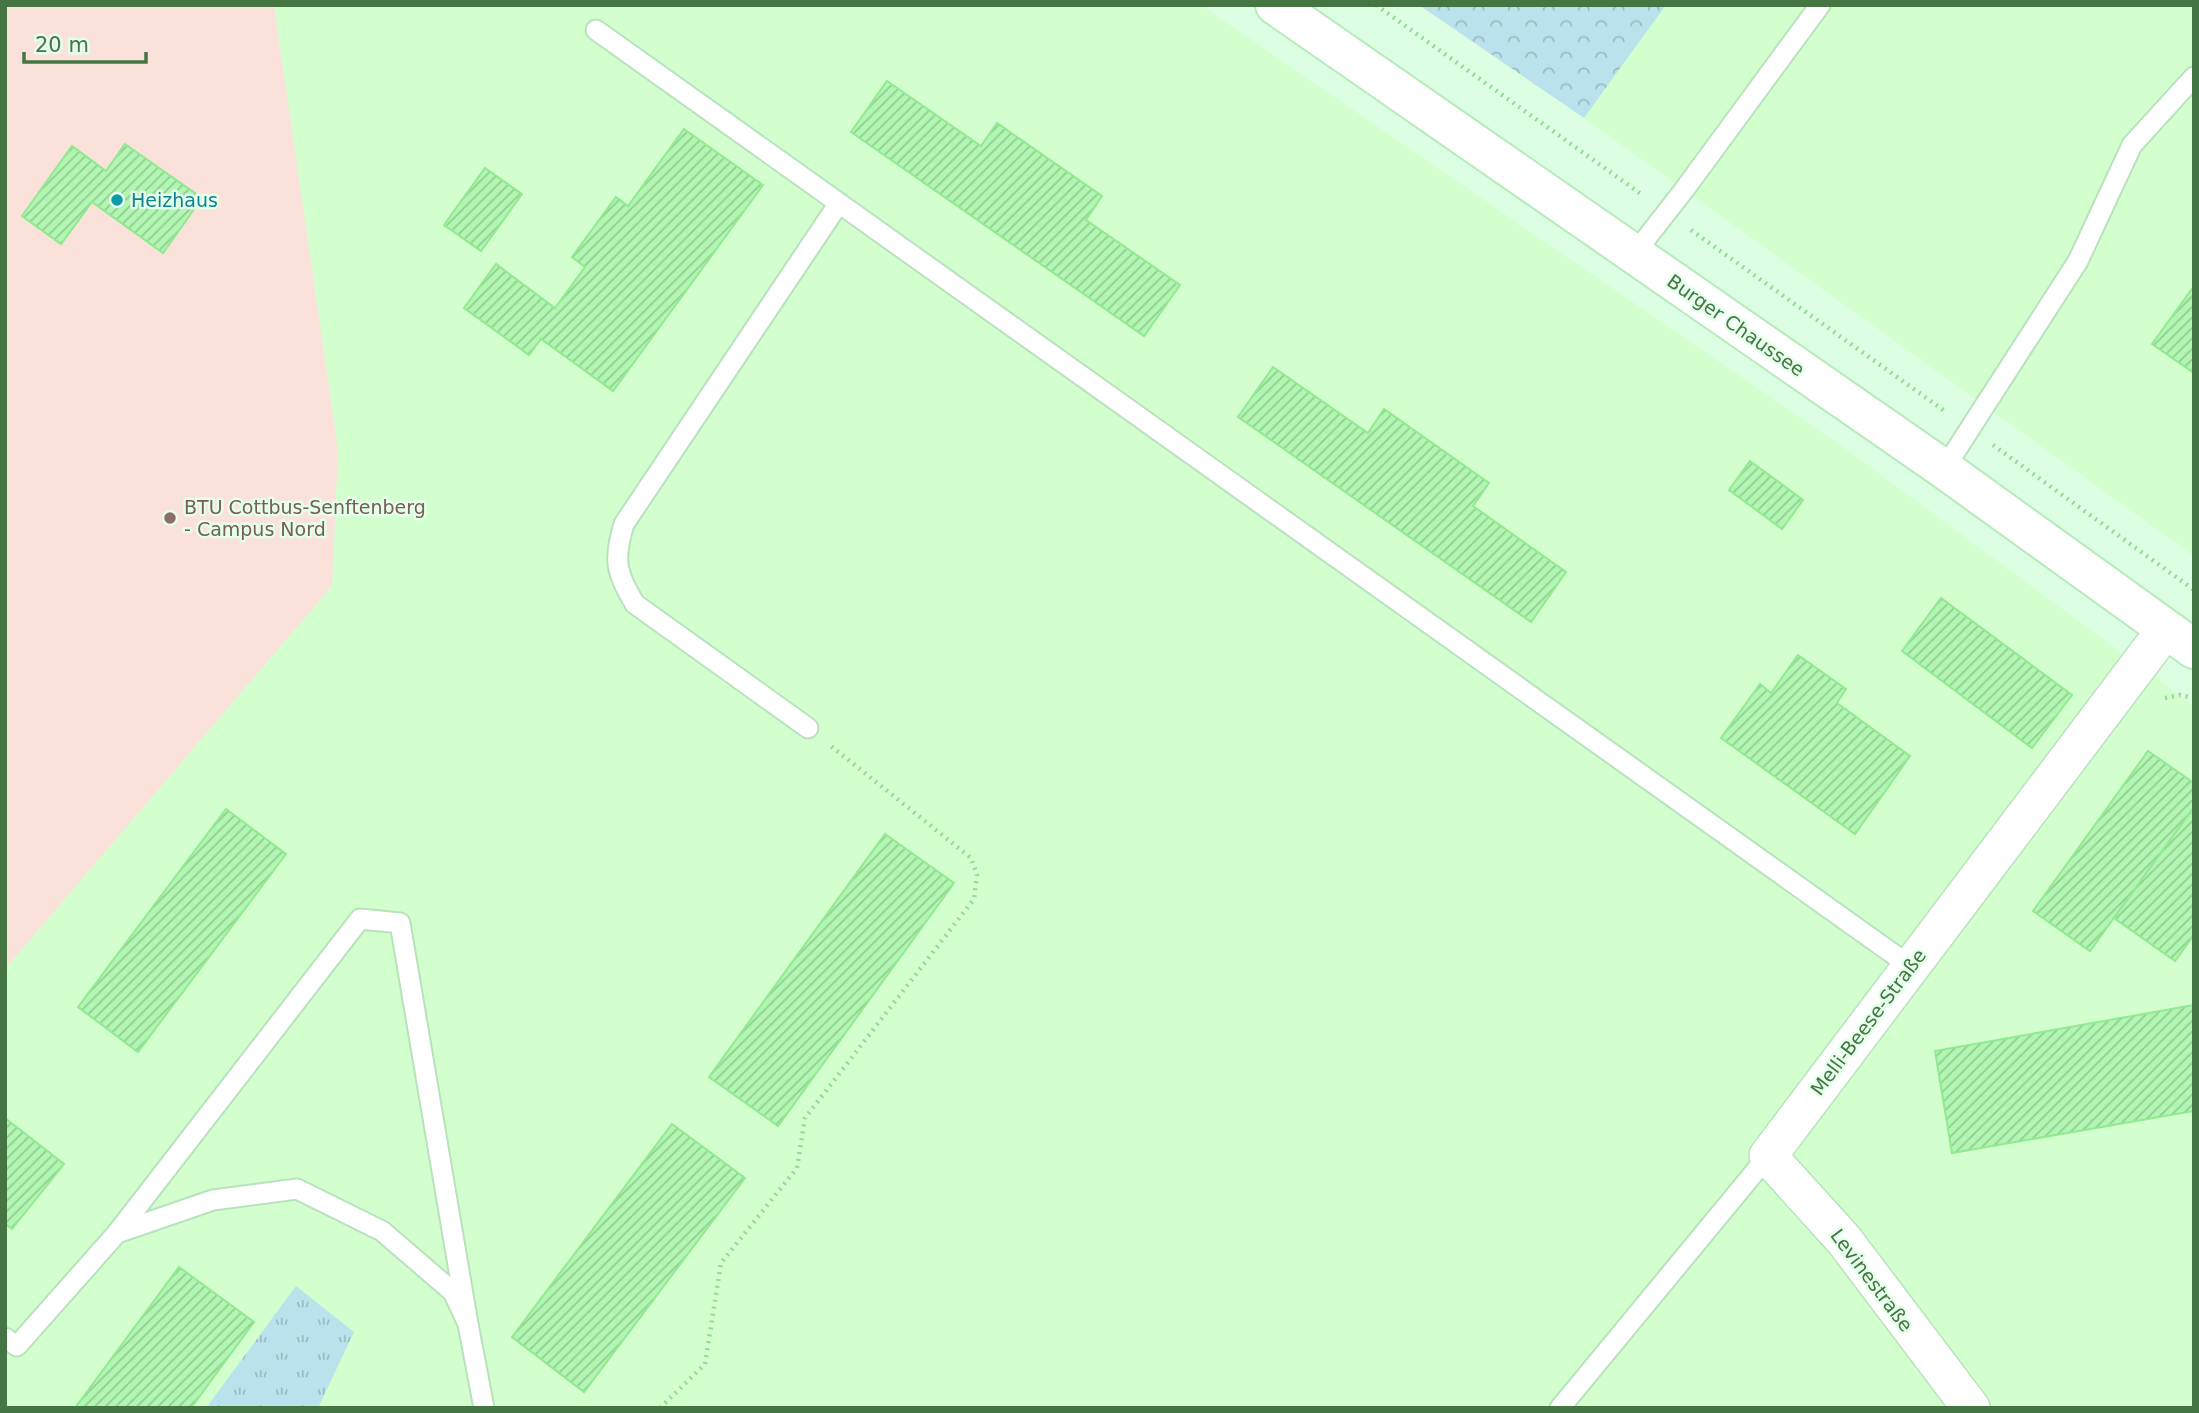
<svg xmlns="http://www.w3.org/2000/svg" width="2199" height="1413" viewBox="0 0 2199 1413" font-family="'DejaVu Sans',sans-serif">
	<defs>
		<pattern id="grass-tufts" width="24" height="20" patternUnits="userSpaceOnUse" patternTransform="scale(1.75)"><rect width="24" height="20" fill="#bae2ec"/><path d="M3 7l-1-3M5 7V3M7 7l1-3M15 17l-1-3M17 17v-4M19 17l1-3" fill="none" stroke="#99bcc1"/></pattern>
		<pattern id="forest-crowns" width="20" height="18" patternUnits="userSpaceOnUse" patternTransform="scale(1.75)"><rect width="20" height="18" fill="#bae2ec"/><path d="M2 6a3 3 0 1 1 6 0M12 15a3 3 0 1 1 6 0" fill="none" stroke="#99bcc1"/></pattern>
		<pattern id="building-hatch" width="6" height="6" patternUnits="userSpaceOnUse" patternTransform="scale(1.75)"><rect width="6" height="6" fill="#b1f6b2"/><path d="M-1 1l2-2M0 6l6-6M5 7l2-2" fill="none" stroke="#92cc92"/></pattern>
	</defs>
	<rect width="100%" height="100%" fill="#dcfee3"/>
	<!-- commercial -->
	<g fill="#d3ffcf">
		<polygon points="274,5 1201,5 1839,444 2194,706 2194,1408 5,1408 5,969 332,586 338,450"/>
		<polygon points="1666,5 2194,5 2194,556 1584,118"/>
	</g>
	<!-- education -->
	<polygon fill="#fae1d9" points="5,5 274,5 338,450 332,586 5,969"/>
	<!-- grass -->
	<polygon fill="url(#grass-tufts)" points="296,1286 354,1332 318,1408 206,1408"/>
	<!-- forest -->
	<polygon fill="url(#forest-crowns)" points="1419,5 1666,5 1584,118"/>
	<!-- building -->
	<g fill="url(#building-hatch)" stroke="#91ea90" stroke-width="2">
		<polygon points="887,81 981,146 997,123 1102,196 1086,220 1180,285 1144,336 851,132"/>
		<polygon points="684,129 763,185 613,391 541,339 529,355 464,308 496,264 555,308 585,267 572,257 616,197 628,206"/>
		<polygon points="125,144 202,198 163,253 92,202 61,244 22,216 72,146 106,171"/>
		<polygon points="485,168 522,194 481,251 444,225"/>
		<polygon points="2194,286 2194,373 2152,344"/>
		<polygon points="1273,367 1368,433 1384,409 1489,483 1473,506 1566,572 1531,622 1238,417"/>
		<polygon points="1750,461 1803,500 1782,529 1729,490"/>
		<polygon points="1941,598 2072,695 2032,748 1902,651"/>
		<polygon points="1798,655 1846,689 1837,703 1910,756 1855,834 1721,738 1760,684 1771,693"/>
		<polygon points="2148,751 2194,783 2194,807 2090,951 2033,911"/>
		<polygon points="2194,807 2194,935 2175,961 2114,918"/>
		<polygon points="226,809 286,854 138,1052 78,1007"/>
		<polygon points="885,834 954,883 778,1126 709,1077"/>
		<polygon points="2194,1005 2194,1111 1952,1153 1935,1051"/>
		<polygon points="5,1118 64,1164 12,1229 5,1224"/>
		<polygon points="672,1124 745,1178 584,1392 512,1337"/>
		<polygon points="179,1267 254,1322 191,1408 75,1408"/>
	</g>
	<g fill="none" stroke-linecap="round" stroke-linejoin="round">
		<!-- service casing -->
		<g stroke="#b8e2bc" stroke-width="23">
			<g id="service">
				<polyline points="596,30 1910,966"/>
				<polyline points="1634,254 1684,190 1820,5"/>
				<polyline points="1944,469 2078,261 2132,145 2194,77"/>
				<path d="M808 728 635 604C616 573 613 560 624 524L839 203"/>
				<polyline points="117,1233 360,919 400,923 468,1324"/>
				<polyline points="5,1338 17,1346 117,1233 213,1200 297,1189 382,1231 453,1292 468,1324 484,1408"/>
				<polyline points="1560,1408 1768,1156"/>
			</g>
		</g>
		<!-- minor casing -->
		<g stroke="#b8e2bc" stroke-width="40">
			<polyline id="minor" points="1971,1408 1844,1240 1768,1156 2166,629"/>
		</g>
		<!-- secondary casing -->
		<g stroke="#b7eabb" stroke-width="42">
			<polyline id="secondary" points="1275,5 1944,469 2194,649"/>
		</g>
		<!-- path -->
		<g stroke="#95da95" stroke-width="4.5" stroke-dasharray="2 5" stroke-linecap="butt">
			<polyline points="1376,5 1641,194"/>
			<polyline points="1691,230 1946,412"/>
			<polyline points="1993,445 2194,590"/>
			<polyline points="2165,698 2180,695 2194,698"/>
			<polyline points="660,1408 705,1364 721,1263 797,1168 805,1118 974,899 977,875 971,858 831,746"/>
		</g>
		<!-- service -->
		<use href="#service" stroke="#fff" stroke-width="19"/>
		<!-- minor -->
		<use href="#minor" stroke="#fff" stroke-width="37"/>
		<!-- secondary -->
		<use href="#secondary" stroke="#fff" stroke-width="38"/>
	</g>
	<!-- markers -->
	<circle fill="#0f9aa8" stroke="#e4ffea" stroke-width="2.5" cx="117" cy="200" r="7"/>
	<circle fill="#8d6e63" stroke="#e4ffea" stroke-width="2.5" cx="170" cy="518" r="7"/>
	<g text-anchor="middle" stroke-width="5" stroke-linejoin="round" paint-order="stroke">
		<!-- culture labels -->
		<g font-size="19" fill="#0d838f" stroke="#e4ffea" text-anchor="start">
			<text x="131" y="207">Heizhaus</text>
		</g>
		<!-- street labels -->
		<g font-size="19" fill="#457543" stroke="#e4ffea">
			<text transform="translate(1736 325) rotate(35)" y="7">Burger Chaussee</text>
			<text transform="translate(1868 1022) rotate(-53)" y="7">Melli-Beese-Straße</text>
			<text transform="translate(1872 1280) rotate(53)" y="7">Levinestraße</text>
		</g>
		<!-- education labels -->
		<g font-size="19" fill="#785e54" stroke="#e4ffea" text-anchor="start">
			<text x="184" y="514">BTU Cottbus-Senftenberg<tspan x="184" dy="22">- Campus Nord</tspan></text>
		</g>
	</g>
	<!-- border -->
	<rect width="2199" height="1413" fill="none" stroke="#457543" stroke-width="14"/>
	<!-- scale -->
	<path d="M24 52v10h122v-10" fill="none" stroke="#457543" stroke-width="3.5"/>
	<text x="35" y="52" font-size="21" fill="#457543" stroke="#e4ffea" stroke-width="5" paint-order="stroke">20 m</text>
</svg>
